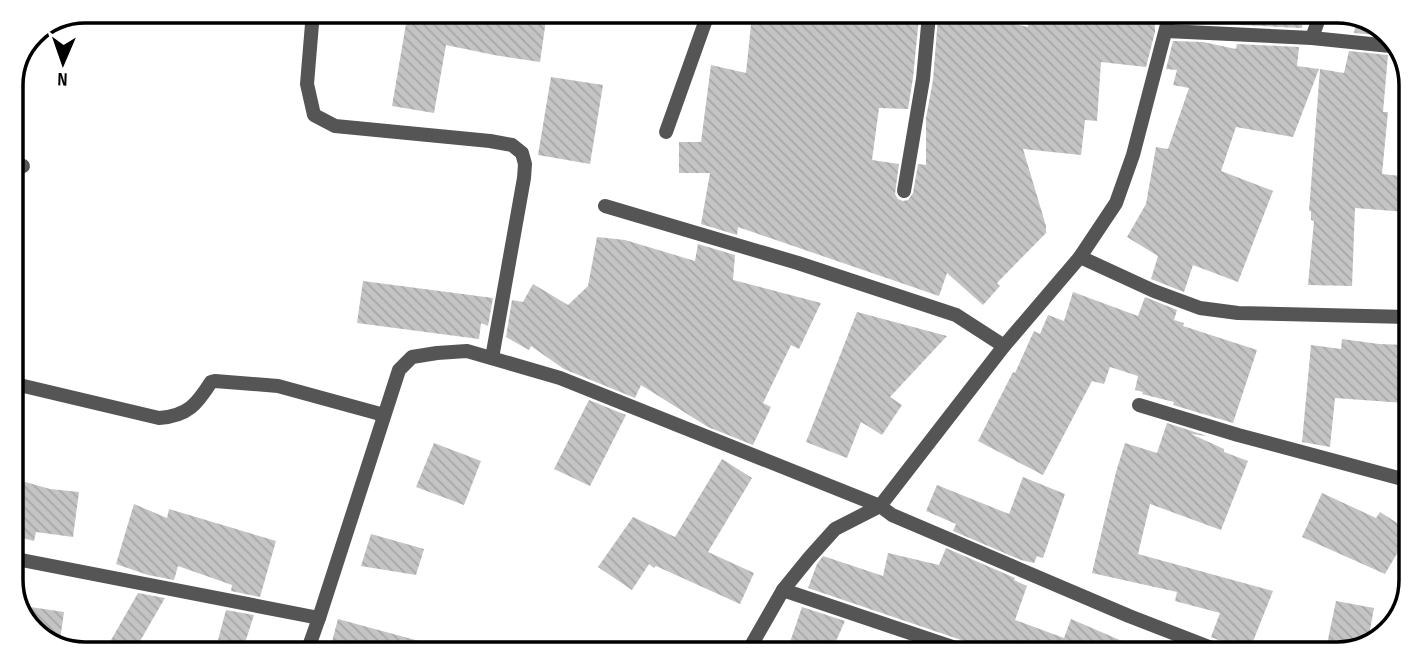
<svg xmlns="http://www.w3.org/2000/svg" width="1422" height="665" viewBox="0 0 1422 665" font-family="'Sofia Sans Condensed',sans-serif">
	<defs>
		<pattern id="building-back-hatch" width="6" height="6" patternUnits="userSpaceOnUse" patternTransform="scale(1.75)"><rect width="6" height="6" fill="#c4c4c4"/><path d="M-1 5l2 2M0 0l6 6M5-1l2 2" fill="none" stroke="#a7a7a7"/></pattern>
	</defs>
	<rect width="100%" height="100%" fill="#fff"/>
	<!-- building -->
	<g fill="url(#building-back-hatch)">
		<polygon points="408,12 547,13 540,62 494,55 446,45 434,113 392,106"/>
		<polygon points="752,15 775,18 776,15 911,15 919,17 913,78 908,109 879,108 872,160 899,164 895,194 898,199 903,201 908,200 913,193 918,164 926,165 926,118 933,80 938,17 998,20 1028,27 1028,16 1155,17 1155,32 1146,67 1101,62 1097,121 1085,120 1081,155 1023,149 1046,226 1046,233 997,283 1000,286 983,305 947,273 939,296 738,227 737,235 701,224 710,173 679,173 679,142 701,142 711,65 746,73"/>
		<polygon points="1240,17 1303,18 1302,28 1239,25"/>
		<polygon points="1357,18 1370,18 1389,36 1354,33"/>
		<polygon points="1173,41 1203,42 1236,49 1237,44 1299,47 1297,66 1319,69 1293,137 1236,127 1221,171 1273,191 1238,282 1193,265 1184,292 1151,279 1158,256 1127,237 1146,204 1156,147 1168,149 1189,88 1173,85 1177,70 1166,69"/>
		<polygon points="1349,51 1388,55 1383,112 1388,112 1382,174 1410,177 1406,212 1355,208 1352,286 1308,285 1314,221 1311,220 1311,211 1309,211 1320,69 1344,73"/>
		<polygon points="551,77 603,85 590,164 538,155"/>
		<polygon points="597,237 625,240 695,261 698,244 735,255 733,280 821,303 799,349 791,345 763,403 771,407 753,445 708,427 641,385 635,398 564,369 531,346 529,350 506,337 512,300 523,302 533,284 568,305 588,286"/>
		<polygon points="363,281 493,298 488,326 481,323 479,339 357,323"/>
		<polygon points="1073,292 1138,316 1145,297 1177,310 1174,320 1184,323 1183,326 1257,350 1233,423 1173,405 1174,402 1142,394 1143,392 1135,390 1138,376 1110,367 1104,384 1092,381 1043,475 978,441 1013,372 1015,373 1034,331 1040,334 1048,315 1064,321"/>
		<polygon points="857,312 947,336 890,397 902,405 882,435 861,422 847,458 806,442"/>
		<polygon points="1342,339 1379,344 1408,345 1407,372 1406,372 1404,403 1335,398 1330,447 1302,442 1311,345 1341,349"/>
		<polygon points="589,400 626,415 590,486 554,469"/>
		<polygon points="1167,423 1207,436 1191,434 1224,449 1224,452 1248,461 1221,530 1150,504 1138,554 1273,591 1248,654 1236,654 1235,649 1231,645 1211,637 1220,613 1175,601 1177,592 1092,573 1116,472 1125,443 1157,453"/>
		<polygon points="434,443 481,461 464,505 416,487"/>
		<polygon points="722,459 752,478 708,552 754,573 740,604 656,566 654,568 649,564 632,590 598,567 633,517 675,537"/>
		<polygon points="1023,477 1065,494 1043,558 1037,556 1034,563 1021,560 953,531 956,524 926,511 937,485 1009,514"/>
		<polygon points="11,478 50,489 79,492 73,537 36,532 34,541 11,535"/>
		<polygon points="1322,493 1376,518 1380,512 1405,528 1405,540 1385,574 1302,537"/>
		<polygon points="134,504 167,518 169,509 276,541 260,597 231,591 232,585 178,566 174,580 148,575 116,564"/>
		<polygon points="371,534 424,549 416,575 361,566"/>
		<polygon points="946,548 1015,578 1014,580 1027,586 1015,620 1064,638 1071,619 1150,653 976,652 975,646 970,643 808,588 817,564 823,556 883,576 888,553 939,565"/>
		<polygon points="138,593 165,598 136,648 107,647"/>
		<polygon points="1336,601 1374,608 1367,646 1338,654 1325,654"/>
		<polygon points="17,605 64,612 59,647 52,647 23,622"/>
		<polygon points="802,607 845,621 831,652 787,651"/>
		<polygon points="226,610 254,615 244,646 218,640"/>
		<polygon points="338,619 419,641 417,649 330,649"/>
	</g>
	<g fill="none" stroke-linecap="round" stroke-linejoin="round">
		<!-- street -->
		<g stroke="#555" stroke-width="14">
			<polyline points="313,12 307,84 314,115 335,126 490,141 512,145 522,153 525,164 524,178 492,358"/>
			<polyline points="1166,31 1312,38 1400,47"/>
			<polyline points="1312,38 1319,18"/>
			<polyline points="666,132 708,14"/>
			<polyline points="11,164 23,166"/>
			<polyline points="904,191 923,79 929,15"/>
			<polyline points="605,206 798,263 956,315 1004,346"/>
			<polyline points="1080,257 1154,291 1200,308 1238,313 1408,317"/>
			<path d="M11 383 159 418C188 416 197 404 211 382L215 381 278 386 384 415"/>
			<polyline points="1139,405 1238,435 1406,480"/>
			<polyline points="11,558 319,618"/>
			<polyline points="783,590 967,652"/>
			<polyline points="308,649 319,618 399,370 412,357 437,353 467,351 560,378 880,506 892,515 1129,616 1227,654"/>
			<polyline points="748,651 783,590 809,558 835,529 880,506 1004,346 1080,257 1116,203 1133,155 1169,17"/>
		</g>
	</g>
	<!-- crop -->
	<path d="M0 0H1422V665H0ZM85 23H1337A62 62 0 0 1 1399 85V580A62 62 0 0 1 1337 642H85A62 62 0 0 1 23 580V85A62 62 0 0 1 85 23Z" fill="#fff" fill-rule="evenodd"/>
	<path fill="none" stroke="#000" stroke-width="3.5" d="M85 23H1337A62 62 0 0 1 1399 85V580A62 62 0 0 1 1337 642H85A62 62 0 0 1 23 580V85A62 62 0 0 1 85 23Z"/>
	<!-- north arrow -->
	<g transform="translate(63 63) rotate(182)" stroke="#ffffff" stroke-width="5" paint-order="stroke">
	<path d="M0-5L12 26L0 18L-12 26Z" fill="#000000"/>
	<text y="-10" font-size="19" font-weight="bold" text-anchor="middle" fill="#000000">N</text>
	</g>
</svg>
